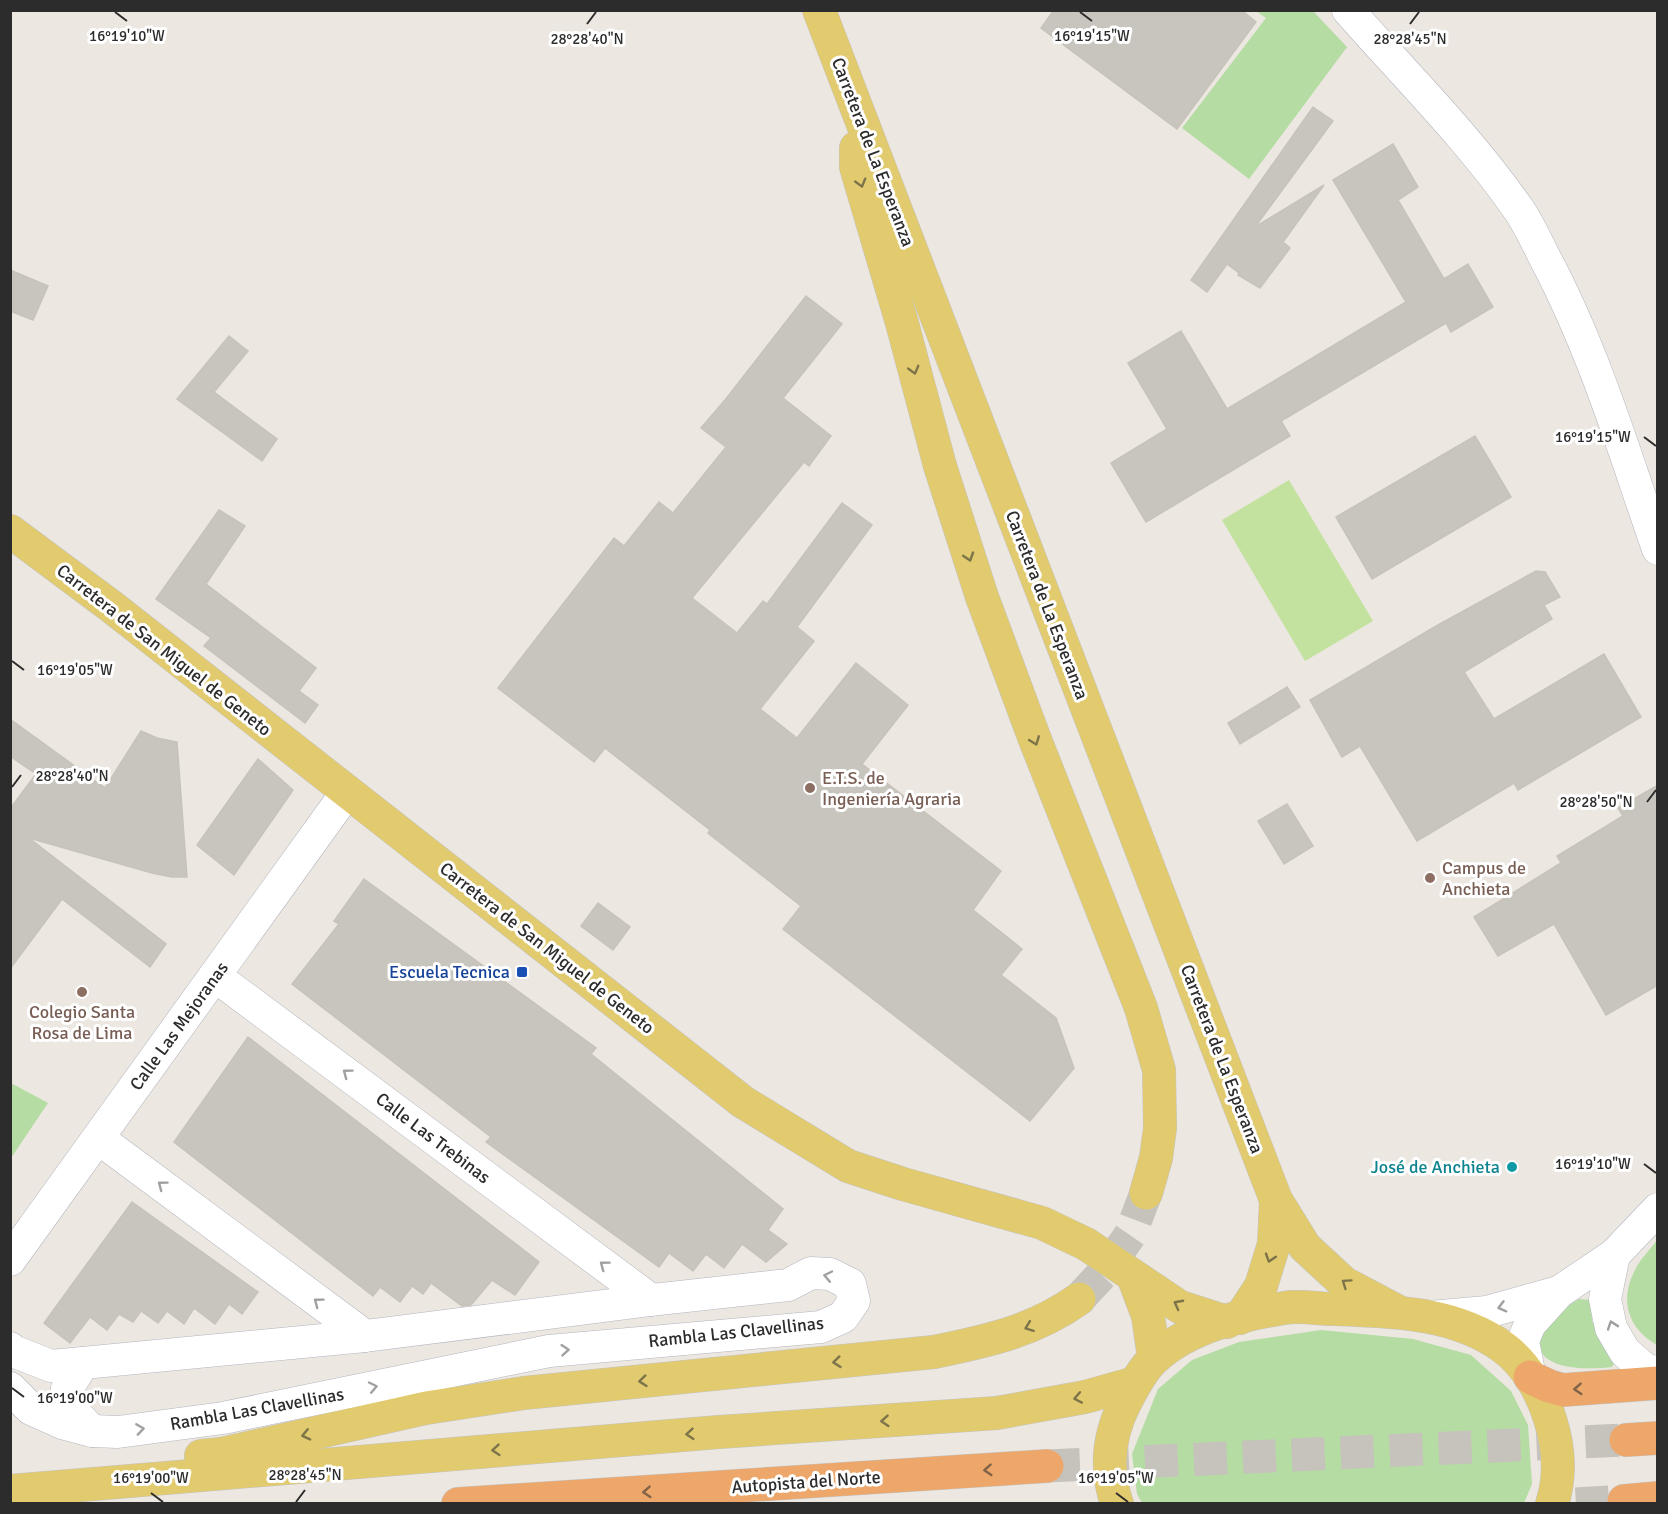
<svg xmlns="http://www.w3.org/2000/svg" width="1668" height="1514" viewBox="0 0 1668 1514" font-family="Signika,sans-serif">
	<rect width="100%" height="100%" fill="#ece7e0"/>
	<!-- green -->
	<g fill="#b4dca3">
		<polygon points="1256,11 1313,11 1347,47 1249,179 1182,128 1266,18"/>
		<polygon points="11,1083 48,1103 11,1158"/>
		<path d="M1657 1240V1345C1628 1328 1619 1301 1635 1270 1640 1259 1650 1250 1657 1240Z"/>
		<path d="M1579 1299 1591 1300 1592 1321 1615 1362 1612 1367C1582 1371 1516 1369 1548 1321 1554 1312 1570 1305 1579 1299Z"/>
		<polygon points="1321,1330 1413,1339 1471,1355 1511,1391 1528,1425 1532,1484 1524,1503 1142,1503 1137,1494 1132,1454 1158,1389 1192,1360 1239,1342"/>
	</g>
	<!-- pitch -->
	<polygon fill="#c3e2a0" points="1289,480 1373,621 1305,661 1222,520"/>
	<!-- building -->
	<g fill="#c8c5be" stroke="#c7c3b9" stroke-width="1.5">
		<polygon points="1054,10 1241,10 1256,22 1177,129 1041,28"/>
		<polygon points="1313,107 1333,121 1255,227 1324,185 1283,242 1290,248 1260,288 1238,275 1239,273 1227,264 1207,292 1191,280"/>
		<polygon points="1393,144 1418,187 1398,200 1444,279 1468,264 1493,307 1451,332 1446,323 1281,421 1290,436 1146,522 1111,463 1167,429 1128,363 1181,331 1227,409 1406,302 1333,180"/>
		<polygon points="10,270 48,286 33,320 10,311"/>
		<polygon points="806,296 842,324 783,398 831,436 809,466 804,462 692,598 737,633 763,601 767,604 842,503 872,525 797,627 814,641 760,709 797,738 856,663 908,705 862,764 1001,871 973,910 1022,949 1001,975 1056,1018 1074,1068 1030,1121 783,929 801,906 708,833 710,830 605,748 594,762 498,688 614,538 624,546 659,502 673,513 726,447 701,428 725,400"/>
		<polygon points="229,336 248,351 214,392 277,439 262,461 177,399"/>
		<polygon points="1475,436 1511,497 1372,579 1336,517"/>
		<polygon points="219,510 245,526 206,584 316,668 299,691 318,705 305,723 204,646 211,638 156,599"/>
		<polygon points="1536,571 1545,572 1560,597 1544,605 1552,619 1464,672 1494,719 1604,654 1641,717 1518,790 1514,783 1417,841 1360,746 1342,757 1310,700 1438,625"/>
		<polygon points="1287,687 1300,707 1240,744 1228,723"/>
		<polygon points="10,719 105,788 141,731 157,738 177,742 187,877 172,877 152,873 29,838 166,944 150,967 62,899 10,969 10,809 36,774 10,756"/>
		<polygon points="258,759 293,790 234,875 197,845"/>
		<polygon points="1658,785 1658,985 1606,1015 1554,924 1498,956 1474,917 1561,863 1557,856 1623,816 1618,808"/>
		<polygon points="1287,804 1313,846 1284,864 1258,821"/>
		<polygon points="364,879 596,1048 591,1054 783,1209 768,1230 787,1244 766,1262 742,1244 724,1268 706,1254 693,1271 669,1253 659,1267 486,1142 491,1137 292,984 339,924 334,921"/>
		<polygon points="598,903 630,927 613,950 581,926"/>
		<polygon points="248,1037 539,1262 515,1295 492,1280 471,1305 462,1306 431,1283 423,1294 412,1286 400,1302 380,1287 373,1296 174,1142"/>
		<polygon points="132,1202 258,1292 242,1314 229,1304 215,1324 194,1308 184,1324 167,1311 158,1323 141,1311 133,1322 119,1314 107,1330 90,1317 70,1343 44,1323"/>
	</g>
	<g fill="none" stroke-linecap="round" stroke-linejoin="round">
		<!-- major-tunnel -->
		<polyline stroke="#c6c2bc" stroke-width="33" stroke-dasharray="33 16" stroke-linecap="butt" points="1079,1299 1106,1270 1130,1235 1146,1193"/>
		<!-- highway-tunnel -->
		<g stroke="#c6c2bc" stroke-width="33" stroke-dasharray="33 16" stroke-linecap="butt">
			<polyline points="1047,1466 1626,1440"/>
			<polyline points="1576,1504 1624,1501"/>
		</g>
		<!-- minor casing -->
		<g stroke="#b3b5be" stroke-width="33">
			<g id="minor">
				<path d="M1348 10C1406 76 1469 138 1519 210 1530 226 1538 245 1547 262 1595 353 1624 452 1658 549"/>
				<polyline points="215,976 651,1300"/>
				<polyline points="98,1138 365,1336"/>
				<polyline points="1614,1255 1605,1299 1611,1328 1625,1352 1646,1370 1658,1372"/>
				<polyline points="10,1260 347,792"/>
				<polyline points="1430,1317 1487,1312 1559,1292"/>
				<polyline points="10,1348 13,1351 51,1366 83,1363 365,1336 651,1300 788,1285 811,1273 830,1274 850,1284 854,1301 843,1317 821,1327 549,1351 223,1418 118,1432 92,1431 62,1423 31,1409 10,1388"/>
				<polyline points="83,1363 67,1389 73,1411 92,1431"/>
				<polyline points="1530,1377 1523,1341 1530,1324 1559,1292 1614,1255 1658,1209"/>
			</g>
		</g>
		<!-- major casing -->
		<g stroke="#c4c4c4" stroke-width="34">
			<g id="major">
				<polyline points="819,10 1276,1200 1305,1247 1344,1283 1397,1311"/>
				<polyline points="856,148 856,167 902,323 940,466 982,597 1034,737 1141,1008 1159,1070 1160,1128 1156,1158 1146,1193"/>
				<polyline points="10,531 112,607 743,1102 848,1166 903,1184 1042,1223 1086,1244 1180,1307 1227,1322"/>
				<polyline points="1133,1276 1148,1316 1154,1358"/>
				<polyline points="1240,1318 1261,1286 1274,1244 1276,1200"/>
				<path d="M201 1456 221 1454 426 1408 524 1393 934 1352C988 1341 1034 1331 1079 1299"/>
				<polyline points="10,1491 719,1432 997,1413 1085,1397 1135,1383"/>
				<path d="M1117 1504C1105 1469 1108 1436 1125 1403 1133 1388 1142 1369 1155 1358 1189 1327 1240 1315 1284 1308 1300 1305 1318 1309 1334 1309 1391 1311 1456 1312 1504 1348 1527 1365 1542 1393 1550 1419 1559 1447 1561 1476 1552 1504"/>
			</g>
		</g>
		<!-- highway casing -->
		<g stroke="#c4c4c4" stroke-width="34">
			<g id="highway">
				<polyline points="1530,1377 1549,1386 1563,1390 1658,1383"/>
				<polyline points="1626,1440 1658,1438"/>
				<polyline points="1624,1501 1658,1498"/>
				<polyline points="458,1504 1047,1466"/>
			</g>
		</g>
		<!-- minor -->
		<use href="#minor" stroke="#fff" stroke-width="32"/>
		<!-- major -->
		<use href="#major" stroke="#e2cb6f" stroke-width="33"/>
		<!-- highway -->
		<use href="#highway" stroke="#eda76a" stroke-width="33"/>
	</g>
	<!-- one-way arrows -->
	<defs><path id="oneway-chevron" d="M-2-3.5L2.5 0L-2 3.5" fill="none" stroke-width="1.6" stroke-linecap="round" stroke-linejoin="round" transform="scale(1.5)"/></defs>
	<g stroke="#7e744a">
		<use href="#oneway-chevron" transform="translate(861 183) rotate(74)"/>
		<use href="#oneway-chevron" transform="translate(914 370) rotate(75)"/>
		<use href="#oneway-chevron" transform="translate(969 557) rotate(72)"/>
		<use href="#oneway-chevron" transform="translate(1035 741) rotate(69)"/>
		<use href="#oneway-chevron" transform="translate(1270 1258) rotate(108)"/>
		<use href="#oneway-chevron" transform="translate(1346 1283) rotate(-145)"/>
		<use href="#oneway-chevron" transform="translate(1178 1304) rotate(-152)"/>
		<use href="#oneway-chevron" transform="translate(1029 1327) rotate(159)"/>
		<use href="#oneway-chevron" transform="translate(837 1362) rotate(174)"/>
		<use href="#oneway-chevron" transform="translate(643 1381) rotate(174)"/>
		<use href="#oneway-chevron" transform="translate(1078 1398) rotate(169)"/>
		<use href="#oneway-chevron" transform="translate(885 1421) rotate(176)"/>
		<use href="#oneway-chevron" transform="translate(690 1434) rotate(175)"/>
		<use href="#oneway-chevron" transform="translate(306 1435) rotate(167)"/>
		<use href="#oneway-chevron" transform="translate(496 1450) rotate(175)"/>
	</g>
	<g stroke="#a0a0a0">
		<use href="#oneway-chevron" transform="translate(347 1073) rotate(-143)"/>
		<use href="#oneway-chevron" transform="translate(162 1185) rotate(-143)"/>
		<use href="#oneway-chevron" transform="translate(604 1265) rotate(-143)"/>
		<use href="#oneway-chevron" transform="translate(828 1276) rotate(-168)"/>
		<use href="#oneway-chevron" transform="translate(318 1302) rotate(-143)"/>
		<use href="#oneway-chevron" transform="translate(1502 1307) rotate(165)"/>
		<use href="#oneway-chevron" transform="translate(1612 1325) rotate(-109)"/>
		<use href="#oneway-chevron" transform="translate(565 1350) rotate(-5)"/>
		<use href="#oneway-chevron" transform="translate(373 1387) rotate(-12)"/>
		<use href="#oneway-chevron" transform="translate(140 1429) rotate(-8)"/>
	</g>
	<g stroke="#836348">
		<use href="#oneway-chevron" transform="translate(1578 1389) rotate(176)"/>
		<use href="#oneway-chevron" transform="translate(988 1470) rotate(176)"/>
		<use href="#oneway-chevron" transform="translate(647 1492) rotate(176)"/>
	</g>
	<!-- ticks -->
	<path fill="none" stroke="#2c2c2c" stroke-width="2" d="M115 12 127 21M1080 12 1092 21M587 24 596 12M1410 24 1419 12M1644 437 1656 446M12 661 24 670M12 787 21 775M1647 802 1656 790M1644 1164 1656 1173M12 1388 24 1397M151 1493 163 1502M1116 1493 1128 1502M296 1502 305 1490"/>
	<!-- markers -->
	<g fill="#8d6e63" stroke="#fff" stroke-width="2">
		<circle cx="810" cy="788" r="6"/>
		<circle cx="1430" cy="878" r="6"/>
		<circle cx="82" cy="992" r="6"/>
	</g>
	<rect fill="#1a4fb4" stroke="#fff" stroke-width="2" x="516" y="966" width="12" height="12" rx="3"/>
	<circle fill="#0f9aa8" stroke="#fff" stroke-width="2" cx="1512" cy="1167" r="6"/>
	<g text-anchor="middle" stroke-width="6" stroke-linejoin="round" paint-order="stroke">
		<!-- street labels -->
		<g font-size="18" fill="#2c2c2c" stroke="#fff">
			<text transform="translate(873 152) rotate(69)" y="6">Carretera de La Esperanza</text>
			<text transform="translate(1047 605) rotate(69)" y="6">Carretera de La Esperanza</text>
			<text transform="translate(164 650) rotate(38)" y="6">Carretera de San Miguel de Geneto</text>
			<text transform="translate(547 948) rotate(38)" y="6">Carretera de San Miguel de Geneto</text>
			<text transform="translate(179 1026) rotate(-54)" y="6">Calle Las Mejoranas</text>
			<text transform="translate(1222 1059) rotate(69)" y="6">Carretera de La Esperanza</text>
			<text transform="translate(433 1138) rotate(37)" y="6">Calle Las Trebinas</text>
			<text transform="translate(736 1332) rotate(-6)" y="6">Rambla Las Clavellinas</text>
			<text transform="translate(257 1409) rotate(-10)" y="6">Rambla Las Clavellinas</text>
			<text transform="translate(806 1482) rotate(-4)" y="6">Autopista del Norte</text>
		</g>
		<!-- education labels -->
		<g font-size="18" fill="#785e54" stroke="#fff" text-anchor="start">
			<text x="822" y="784">E.T.S. de<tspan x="822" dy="21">Ingeniería Agraria</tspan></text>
			<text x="1442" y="874">Campus de<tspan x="1442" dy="21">Anchieta</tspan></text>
			<text x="82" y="1018" text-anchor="middle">Colegio Santa<tspan x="82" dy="21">Rosa de Lima</tspan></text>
		</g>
		<!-- transit labels -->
		<g font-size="18" fill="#164399" stroke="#fff" text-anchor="end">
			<text x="510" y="978">Escuela Tecnica</text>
		</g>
		<!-- culture labels -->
		<g font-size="18" fill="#0d838f" stroke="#fff" text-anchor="end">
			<text x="1500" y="1173">José de Anchieta</text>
		</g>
	</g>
	<g font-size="15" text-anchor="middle" fill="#2c2c2c" stroke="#fff" stroke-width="6" stroke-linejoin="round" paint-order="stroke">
		<text x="127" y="41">16°19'10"W</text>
		<text x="1092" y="41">16°19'15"W</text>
		<text x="587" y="44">28°28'40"N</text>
		<text x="1410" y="44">28°28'45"N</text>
		<text x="1593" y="442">16°19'15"W</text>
		<text x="75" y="675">16°19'05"W</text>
		<text x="72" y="781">28°28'40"N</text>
		<text x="1596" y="807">28°28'50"N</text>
		<text x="1593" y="1169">16°19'10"W</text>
		<text x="75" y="1403">16°19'00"W</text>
		<text x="305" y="1480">28°28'45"N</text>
		<text x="151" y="1483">16°19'00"W</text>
		<text x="1116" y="1483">16°19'05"W</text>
	</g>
	<!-- border -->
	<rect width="1668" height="1514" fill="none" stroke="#2c2c2c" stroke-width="24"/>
</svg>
